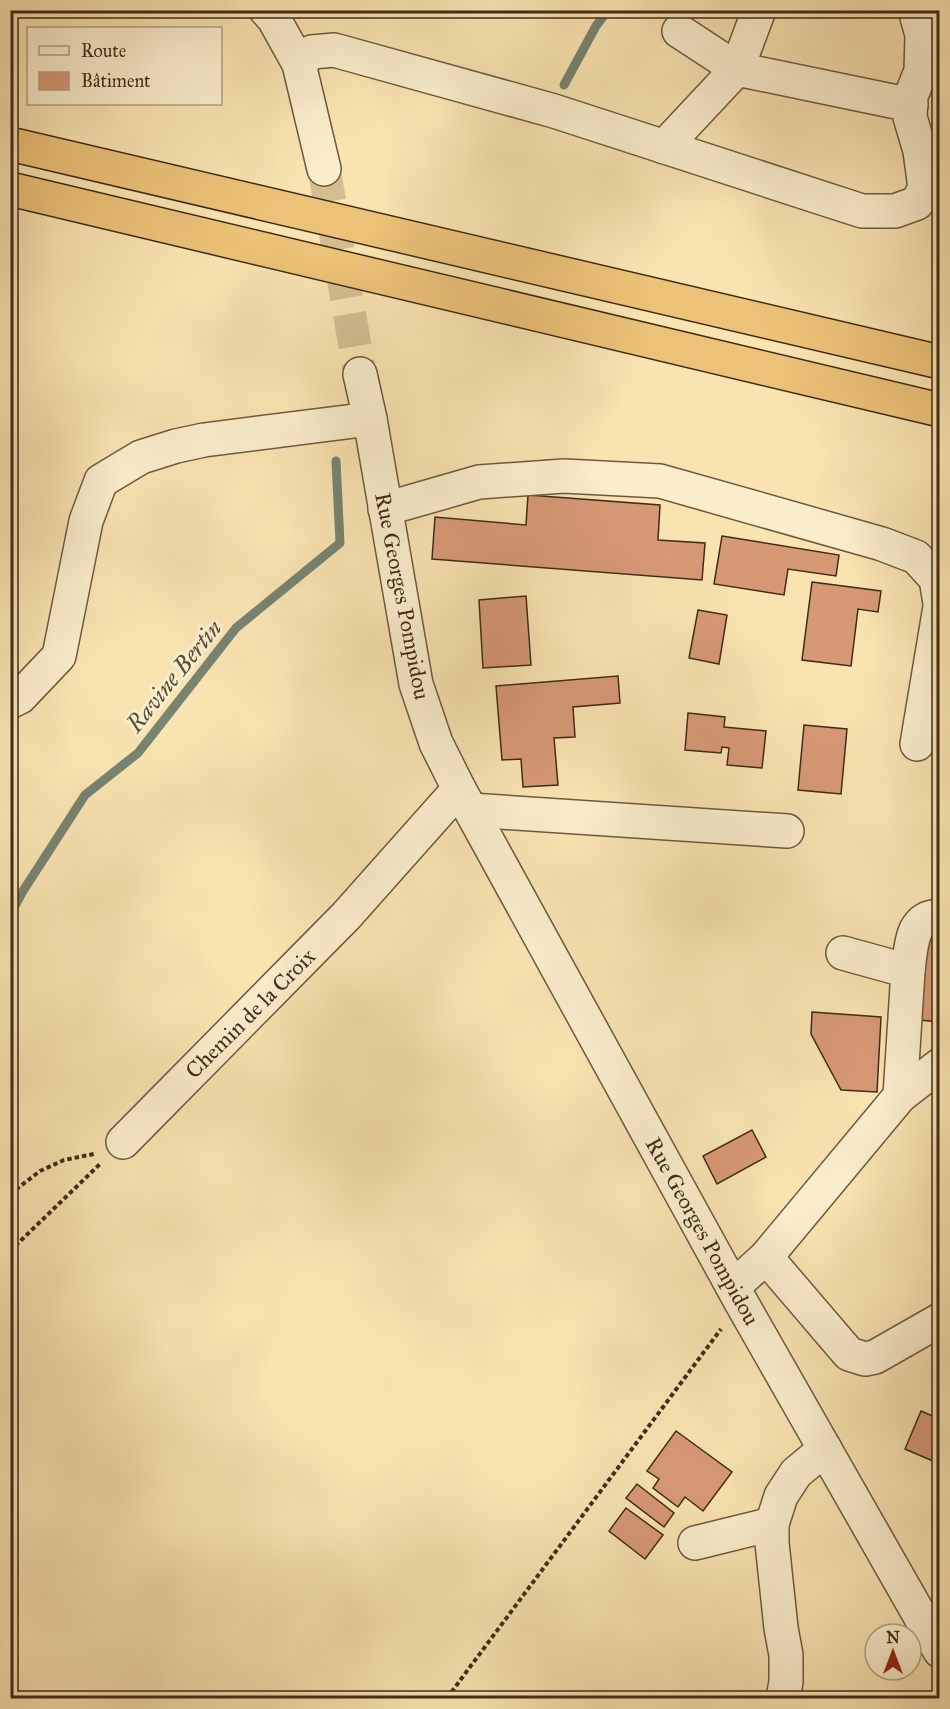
<svg xmlns="http://www.w3.org/2000/svg" width="950" height="1709" viewBox="0 0 950 1709" font-family="'IM FELL Great Primer',serif">
	<rect width="100%" height="100%" fill="#f8e3b1"/>
	<filter id="stains"><feTurbulence type="fractalNoise" baseFrequency=".00333" numOctaves="4"/><feColorMatrix values="0 0 0 0 .2 0 0 0 0 .09 0 0 0 0 .02 0 0 0 .5 -.17"/></filter>
	<radialGradient id="worn" r=".72"><stop offset=".6" stop-color="#630" stop-opacity="0"/><stop offset="1" stop-color="#630" stop-opacity=".3"/></radialGradient>
	<g fill="none" stroke-linecap="round" stroke-linejoin="round">
		<!-- stream -->
		<g stroke="#788371" stroke-width="9">
			<polyline points="564,85 596,26 608,10"/>
			<polyline points="10,915 23,891 85,795 138,753 236,628 340,543 336,461"/>
		</g>
	</g>
	<!-- building -->
	<g fill="#d79876" stroke="#402b16" stroke-width="1.5">
		<polygon points="940,84 940,111 931,86"/>
		<polygon points="528,495 660,505 658,540 705,543 702,580 432,559 435,517 526,525"/>
		<polygon points="722,536 839,555 836,576 788,569 784,595 714,584"/>
		<polygon points="812,582 881,591 878,612 858,609 851,666 802,660"/>
		<polygon points="526,596 531,665 483,668 479,600"/>
		<polygon points="698,610 727,615 719,664 689,658"/>
		<polygon points="618,676 620,703 573,707 575,737 554,738 558,785 523,787 521,759 502,760 496,686"/>
		<polygon points="688,713 725,717 724,727 766,731 762,768 727,765 729,748 722,747 721,753 685,750"/>
		<polygon points="804,725 847,729 841,794 798,790"/>
		<polygon points="928,934 940,935 940,1022 919,1020"/>
		<polygon points="812,1012 881,1017 877,1092 841,1090 811,1034"/>
		<polygon points="752,1130 766,1157 717,1184 703,1156"/>
		<polygon points="940,1405 940,1464 905,1449 921,1411 935,1417"/>
		<polygon points="676,1431 732,1472 703,1511 685,1497 678,1507 653,1488 659,1479 647,1471"/>
		<polygon points="637,1484 674,1513 664,1527 626,1498"/>
		<polygon points="626,1508 663,1535 645,1559 609,1531"/>
	</g>
	<g fill="none" stroke-linecap="round" stroke-linejoin="round">
		<!-- minor-tunnel -->
		<polyline stroke="#d3be92" stroke-width="33" stroke-dasharray="33 16" stroke-linecap="butt" points="324,169 360,374"/>
		<!-- minor casing -->
		<g stroke="#6e593d" stroke-width="36">
			<g id="minor">
				<polyline points="266,10 274,19 299,64 324,169"/>
				<polyline points="679,31 737,69 911,105"/>
				<polyline points="299,64 312,52 334,50 554,111 862,211 895,211 917,203 925,188 920,151 910,117 911,96 921,71 922,35 915,10"/>
				<polyline points="664,147 737,69 759,10"/>
				<polyline points="360,374 370,419 416,684 436,743 459,789 741,1302 940,1651"/>
				<polyline points="385,509 479,482 564,476 660,481 882,544 916,557 936,579 940,603"/>
				<polyline points="10,702 20,697 59,656 86,521 101,481 141,457 176,446 204,440 370,419"/>
				<polyline points="917,744 940,607"/>
				<polyline points="471,810 787,831"/>
				<polyline points="843,953 908,971 900,1096"/>
				<path d="M908 971C911 950 910 914 940 917"/>
				<polyline points="123,1142 346,916 459,789"/>
				<polyline points="766,1257 849,1354 865,1359 875,1357 940,1320"/>
				<polyline points="733,1287 766,1257 900,1096 940,1065"/>
				<polyline points="695,1543 772,1524"/>
				<polyline points="783,1698 786,1682 786,1655 781,1628 772,1543 772,1524 781,1496 796,1473 825,1449"/>
			</g>
		</g>
		<!-- highway casing -->
		<g stroke="#402b16" stroke-width="36">
			<g id="highway">
				<polyline points="10,144 940,362"/>
				<polyline points="10,189 940,410"/>
			</g>
		</g>
		<!-- path -->
		<g stroke="#402b16" stroke-width="4" stroke-dasharray="4.5 3" stroke-linecap="butt">
			<polyline points="10,1194 40,1171 64,1160 94,1154"/>
			<polyline points="10,1251 100,1164"/>
			<polyline points="447,1698 721,1329"/>
		</g>
		<!-- minor -->
		<use href="#minor" stroke="#faedcc" stroke-width="33"/>
		<!-- highway -->
		<use href="#highway" stroke="#ecc278" stroke-width="33"/>
	</g>
	<g text-anchor="middle" stroke-width="6" stroke-linejoin="round" paint-order="stroke">
		<!-- street labels -->
		<g font-size="22" fill="#402b16" stroke="#faedcc">
			<text transform="translate(403 596) rotate(79)" y="8">Rue Georges Pompidou</text>
			<text transform="translate(250 1013) rotate(-45)" y="8">Chemin de la Croix</text>
			<text transform="translate(703 1231) rotate(61)" y="8">Rue Georges Pompidou</text>
		</g>
		<!-- water labels -->
		<g font-size="24" font-style="italic" fill="#57503c" stroke="#faedcc">
			<text transform="translate(174 676) rotate(-51)" y="8">Ravine Bertin</text>
		</g>
	</g>
	<!-- margin -->
	<rect width="950" height="1709" fill="none" stroke="#f8e3b1" stroke-width="36"/>
	<rect x="12" y="12" width="926" height="1685" fill="none" stroke="#402b16" stroke-width="3"/>
	<rect x="18" y="18" width="914" height="1673" fill="none" stroke="#402b16" stroke-width="1.5"/>
	<!-- legend -->
	<rect x="27" y="27" width="195" height="78" fill="#faedcc" stroke="#b09f83" stroke-width="1.5"/>
	<rect x="39" y="46" width="30" height="9" fill="#faedcc" stroke="#b09f83" stroke-width="1.5"/>
	<text x="81" y="57" font-size="18" fill="#402b16">Route</text>
	<rect x="39" y="72" width="30" height="18" fill="#d79876" stroke="#b09f83" stroke-width="1.5"/>
	<text x="81" y="87" font-size="18" fill="#402b16">Bâtiment</text>
	<!-- north arrow -->
	<g transform="translate(893 1652)"><circle r="28" fill="#faedcc" stroke="#b09f83" stroke-width="1.5"/>
	<path d="M0-4.5L10 22L0 15L-10 22Z" fill="#8f2418"/>
	<text y="-9" font-size="16" font-weight="bold" text-anchor="middle" fill="#402b16">N</text>
	</g>
	<rect width="100%" height="100%" filter="url(#stains)"/>
	<rect width="100%" height="100%" fill="url(#worn)"/>
</svg>
